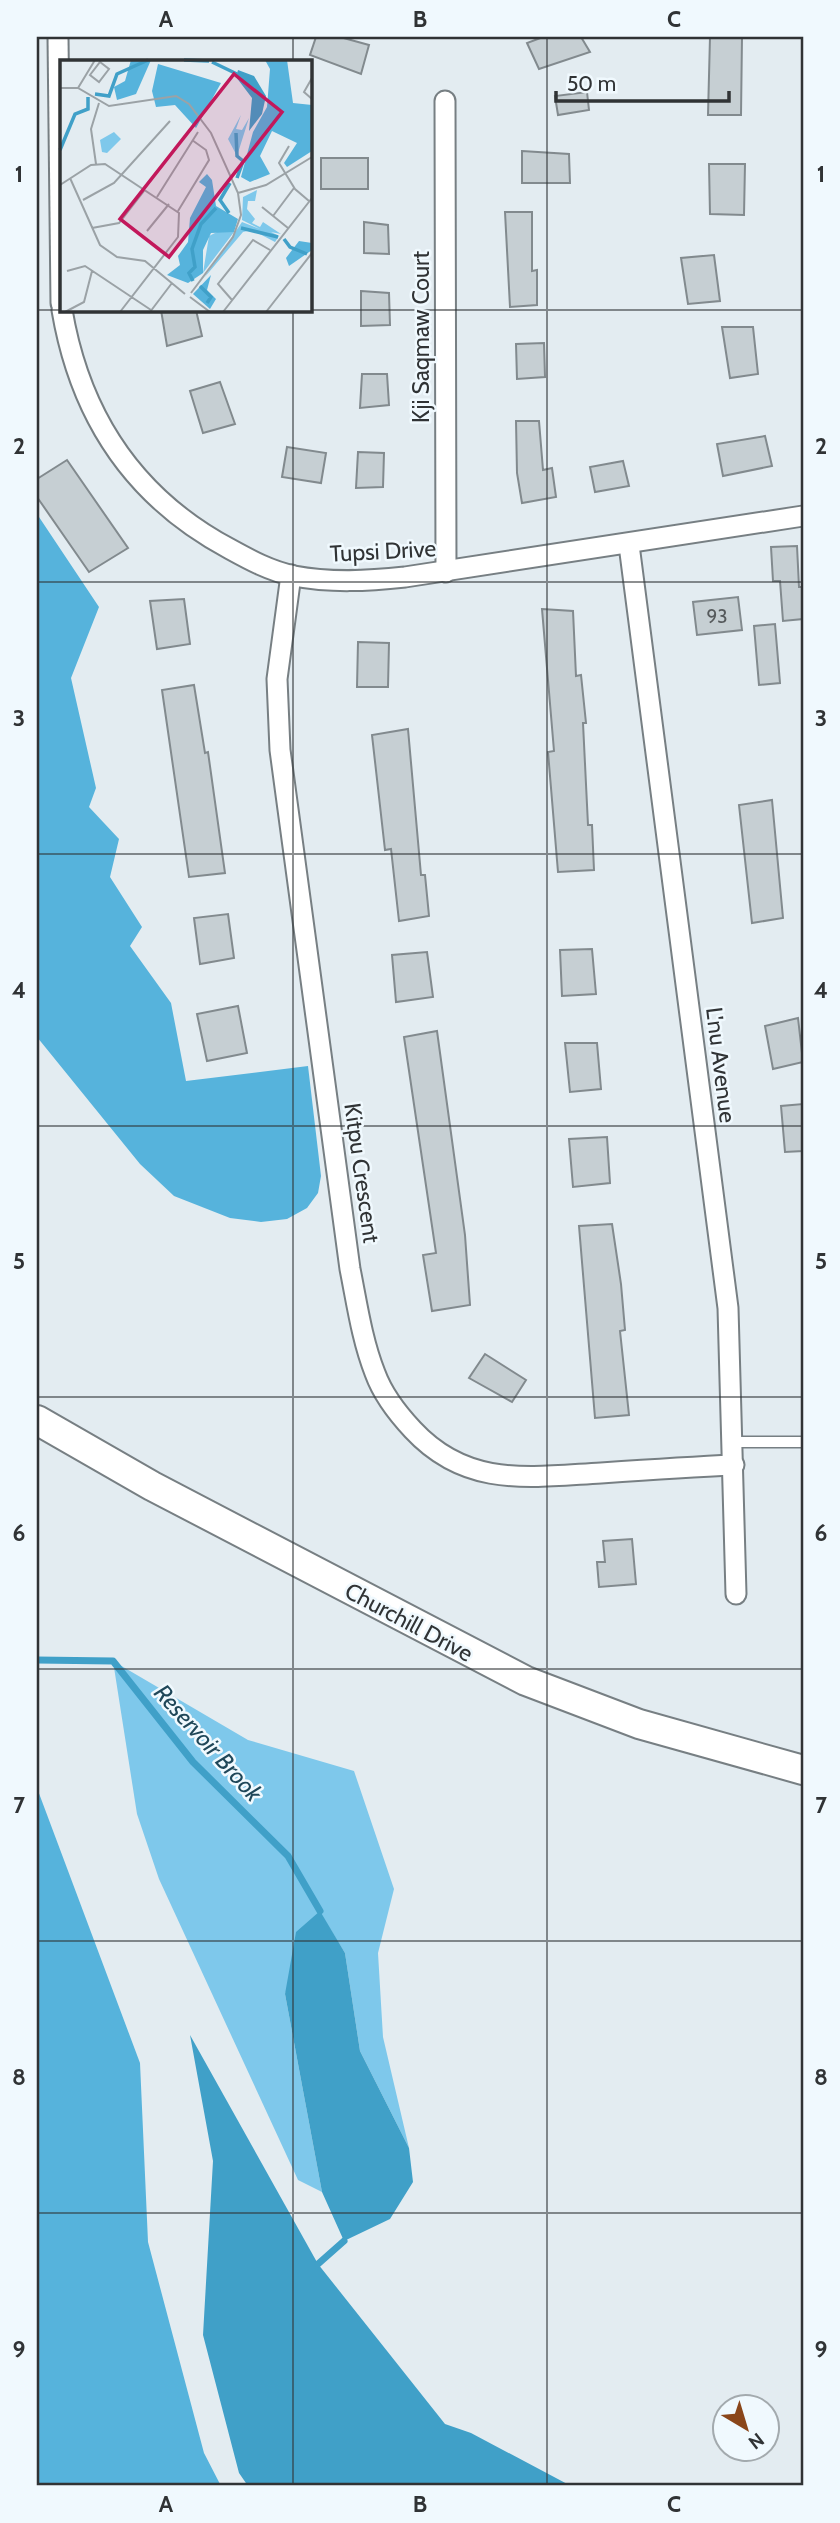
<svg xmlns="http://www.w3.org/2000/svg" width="840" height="2523" viewBox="0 0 840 2523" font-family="Cabin,sans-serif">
	<rect width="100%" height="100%" fill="#e3ecf1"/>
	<!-- green -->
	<polygon fill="#7ec8eb" points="113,1661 248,1740 354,1771 394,1889 378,1953 383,2037 409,2148 360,2051 345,1953 319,1911 285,1994 322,2192 298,2180 159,1879 137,1814"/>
	<!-- forest -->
	<g fill="#56b3dc">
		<polygon points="37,514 99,607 71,678 96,788 89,807 119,839 110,877 142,927 130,946 171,1003 186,1081 308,1066 321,1176 318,1193 307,1208 287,1219 261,1222 230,1218 174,1196 140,1164 37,1037"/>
		<polygon points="37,1788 140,2063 148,2242 204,2453 221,2486 37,2486"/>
	</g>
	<!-- water -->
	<g fill="#40a0c8">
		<polygon points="320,1911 345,1953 360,2051 409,2148 413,2182 390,2219 344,2241 322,2192 285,1994 296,1932"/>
		<polygon points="190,2035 318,2264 445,2424 471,2433 571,2486 248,2486 239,2473 203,2335 213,2161"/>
	</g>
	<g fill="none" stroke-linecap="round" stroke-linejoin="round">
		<!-- stream -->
		<g stroke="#40a0c8" stroke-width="7">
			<polyline points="37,1660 113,1661 193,1762 288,1856 320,1911"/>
			<polyline points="318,2264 344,2241"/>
		</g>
	</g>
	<!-- building -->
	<g fill="#c6cfd3" stroke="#828a8e" stroke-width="2">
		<polygon points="316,37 340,37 369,45 361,74 310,55"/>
		<polygon points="543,37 581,37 590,52 539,69 527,43"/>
		<polygon points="710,37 742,37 741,115 708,115"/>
		<polygon points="587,92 589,110 558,115 555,96"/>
		<polygon points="522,151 569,154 570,183 522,183"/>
		<rect x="321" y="158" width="47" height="31"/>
		<polygon points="709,164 745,164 744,215 710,214"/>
		<polygon points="505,212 532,212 532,271 537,270 537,305 510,307"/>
		<polygon points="364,222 388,225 389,254 364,253"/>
		<polygon points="714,255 720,301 688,304 681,258"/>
		<polygon points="361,291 389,293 390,325 361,326"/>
		<polygon points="161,310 196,310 202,336 167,346"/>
		<polygon points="722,327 753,327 758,374 730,378"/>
		<polygon points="544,343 545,377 517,379 516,344"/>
		<polygon points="362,374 387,374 389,405 360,408"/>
		<polygon points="220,382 235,424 203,433 190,391"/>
		<polygon points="516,421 539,421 543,470 552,468 556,497 522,503 517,473"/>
		<polygon points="765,436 772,466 723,476 717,444"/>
		<polygon points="287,447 326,453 321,483 282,477"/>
		<polygon points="358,452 384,453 383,487 356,488"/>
		<polygon points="67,460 128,548 89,572 37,497 37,479"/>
		<polygon points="623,461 629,486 595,492 590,467"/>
		<polygon points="797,546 799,587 803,587 803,619 783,621 780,581 773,581 771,547"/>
		<polygon points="738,597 742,630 697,635 693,602"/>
		<polygon points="184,599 190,644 157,649 150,601"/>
		<polygon points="542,609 573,611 576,676 581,675 586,723 583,723 588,825 592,825 594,870 558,872 548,752 554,751"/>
		<polygon points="775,624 780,683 759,685 754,626"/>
		<polygon points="358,642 389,643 388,687 357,687"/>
		<polygon points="194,685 205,753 208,752 225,873 189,877 162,690"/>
		<polygon points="408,729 421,875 425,875 429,916 399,921 391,849 385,850 372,735"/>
		<polygon points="772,800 783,918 752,923 739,805"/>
		<polygon points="228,914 234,958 200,964 194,918"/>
		<polygon points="592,949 596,994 562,996 560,950"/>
		<polygon points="427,952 433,997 396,1002 392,955"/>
		<polygon points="238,1006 247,1053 207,1061 197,1014"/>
		<polygon points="798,1018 803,1062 773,1069 765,1026"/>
		<polygon points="437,1031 465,1235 470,1305 432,1311 423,1255 436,1253 404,1037"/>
		<polygon points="565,1043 597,1043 601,1089 570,1092"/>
		<polygon points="803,1104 803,1151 785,1152 781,1106"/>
		<polygon points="607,1137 610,1183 573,1187 569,1139"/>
		<polygon points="612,1224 621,1284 625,1330 620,1331 629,1415 595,1418 579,1226"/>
		<polygon points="485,1354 526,1380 512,1402 469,1378"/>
		<polygon points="632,1539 636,1584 599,1587 597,1562 605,1562 603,1541"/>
	</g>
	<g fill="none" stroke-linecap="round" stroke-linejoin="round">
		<!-- service casing -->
		<g stroke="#777f83" stroke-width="13">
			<polyline id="service" points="733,1442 803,1442"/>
		</g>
		<!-- minor casing -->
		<g stroke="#777f83" stroke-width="23">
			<g id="minor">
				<polyline points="58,37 61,303"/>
				<polyline points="445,101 446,572"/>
				<path d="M62 310C80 416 134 498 230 549 250 560 270 571 294 576 331 583 368 581 405 577L803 516"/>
				<polyline points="629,545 728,1308 736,1594"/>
				<path d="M291 575 277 679 280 750 350 1269C357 1304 362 1340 375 1373 383 1395 397 1413 413 1430 467 1488 529 1477 601 1473 645 1470 690 1467 734 1465"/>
			</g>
		</g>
		<!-- secondary casing -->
		<g stroke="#777f83" stroke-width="32">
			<polyline id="secondary" points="37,1420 152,1486 526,1681 639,1724 803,1770"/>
		</g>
		<!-- service -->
		<use href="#service" stroke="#fff" stroke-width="10"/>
		<!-- minor -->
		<use href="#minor" stroke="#fff" stroke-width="19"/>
		<!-- secondary -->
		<use href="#secondary" stroke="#fff" stroke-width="28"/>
	</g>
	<!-- grid -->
	<path fill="none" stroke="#303335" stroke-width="2" stroke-opacity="0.55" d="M293 37V61M547 37V2486M37 310H803M293 310V2486M37 582H803M37 854H803M37 1126H803M37 1397H803M37 1669H803M37 1941H803M37 2213H803"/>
	<g text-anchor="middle" stroke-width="5" stroke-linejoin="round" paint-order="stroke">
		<!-- number labels -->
		<g font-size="19" fill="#565a5c">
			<text x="717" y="623">93</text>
		</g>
		<!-- street labels -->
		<g font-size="23" fill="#303335" stroke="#f0f9fe">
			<text transform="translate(421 337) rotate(-90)" y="8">Kji Saqmaw Court</text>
			<text transform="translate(383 551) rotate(-3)" y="8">Tupsi Drive</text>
			<text transform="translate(721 1065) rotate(83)" y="8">L'nu Avenue</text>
			<text transform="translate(362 1173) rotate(82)" y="8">Kitpu Crescent</text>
			<text transform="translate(409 1622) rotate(28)" y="8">Churchill Drive</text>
		</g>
		<!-- water labels -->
		<g font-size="24" font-style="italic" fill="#1f4759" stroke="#f0f9fe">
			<text transform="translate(208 1743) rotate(48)" y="8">Reservoir Brook</text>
		</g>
	</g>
	<!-- overview -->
	<g transform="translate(60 60)">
		<rect width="252" height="252" fill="#e3ecf1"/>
		<path d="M181 55 176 69 182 70 189 58 177 96 168 79ZM54 72 61 79 47 93 42 92 40 80ZM197 130 195 141H188L187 149 195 159 192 163 200 167 203 162 221 174 211 172 219 176 215 182 192 170 183 172 144 218 182 162 200 169 182 160 183 137ZM163 169 174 172 143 213 149 176Z" fill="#7ec8eb"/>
		<path d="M71 0H91L76 34 57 40 54 27 65 21ZM205 0H227L233 43 252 45V91L227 107 224 103 237 83 212 71 200 96 210 114 190 122 181 117 193 72 207 47 210 9ZM98 4 161 23 136 68 115 45 96 47 92 31ZM147 114 152 120 156 146 178 159 174 172 151 173 143 190V213L128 223 107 215 120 205 118 196 128 182 130 158 146 127 139 122ZM239 181 252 183V190L229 206 226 198ZM151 215 147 230 156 239 150 249 133 234Z" fill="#56b3dc"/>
		<path d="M178 10 194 16 206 36 202 54 189 71 192 38 176 17Z" fill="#40a0c8"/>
		<path fill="none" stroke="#40a0c8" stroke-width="3.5" d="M124 0 149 1M152 2 177 14M35 34 49 36 57 14 88 0M176 73 177 96 183 101 177 118M0 90 15 54 28 49V37M169 153 160 140 170 123M181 168 218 177M224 179 230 187 247 194M133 221 129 213 135 207 132 189 141 164 156 148M140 226 151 237 147 243"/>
		<path fill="none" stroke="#9ba2a6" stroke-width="2" d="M40 2 49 9 39 22 30 15ZM252 18 244 32 252 39M0 28H18L49 46 116 36 129 44 151 73 178 133 181 155 173 177 131 233M18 28 35 0M229 86 219 103 235 129 249 141M36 104 31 69 39 43M10 118 40 185 57 197 85 201 125 234M0 125 31 105 45 104 119 153 118 177 60 252M178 133 206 125 252 97M97 137 138 72M23 140 54 123 110 61M202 147 228 168M118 151 149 100 146 90 132 80M213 156 234 128M32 168 59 163 84 131M87 171 109 144M7 211 25 206 91 250M130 237 150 252M172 240 158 224 193 180 210 190M5 252 24 242 32 211M90 252 112 223M163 252 252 138M206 252 252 193"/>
		<path fill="#c2185b" fill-opacity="0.15" stroke="#c2185b" stroke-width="3.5" d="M174 14 222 52 109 197 60 159Z"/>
		<rect width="252" height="252" fill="none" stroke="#303335" stroke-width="3.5"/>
	</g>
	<!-- border -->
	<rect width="840" height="2523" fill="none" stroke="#f0f9fe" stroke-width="77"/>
	<!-- north arrow -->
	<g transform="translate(746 2428) rotate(142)"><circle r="33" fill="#f0f9fe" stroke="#a3aaae" stroke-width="2"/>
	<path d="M0-5L12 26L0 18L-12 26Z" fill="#8a461a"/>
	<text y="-10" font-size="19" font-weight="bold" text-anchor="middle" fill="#303335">N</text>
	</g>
	<!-- scale -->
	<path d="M556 91v10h173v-10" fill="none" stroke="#303335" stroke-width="3.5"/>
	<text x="567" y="91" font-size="21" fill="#303335" stroke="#f0f9fe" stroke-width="5" paint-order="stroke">50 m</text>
	<rect x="38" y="38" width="764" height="2446" fill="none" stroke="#303335" stroke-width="2.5"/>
	<g font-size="23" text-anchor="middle" font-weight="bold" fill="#303335">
		<text x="166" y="27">A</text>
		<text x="420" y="27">B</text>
		<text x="674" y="27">C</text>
		<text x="19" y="182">1</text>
		<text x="821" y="182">1</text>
		<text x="19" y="454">2</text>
		<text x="821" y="454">2</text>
		<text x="19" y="726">3</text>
		<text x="821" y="726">3</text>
		<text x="19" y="998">4</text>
		<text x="821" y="998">4</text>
		<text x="19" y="1269">5</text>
		<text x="821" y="1269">5</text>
		<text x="19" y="1541">6</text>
		<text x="821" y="1541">6</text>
		<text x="19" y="1813">7</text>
		<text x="821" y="1813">7</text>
		<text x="19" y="2085">8</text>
		<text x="821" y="2085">8</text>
		<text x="19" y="2357">9</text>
		<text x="821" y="2357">9</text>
		<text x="166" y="2512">A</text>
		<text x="420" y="2512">B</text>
		<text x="674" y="2512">C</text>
	</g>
</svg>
